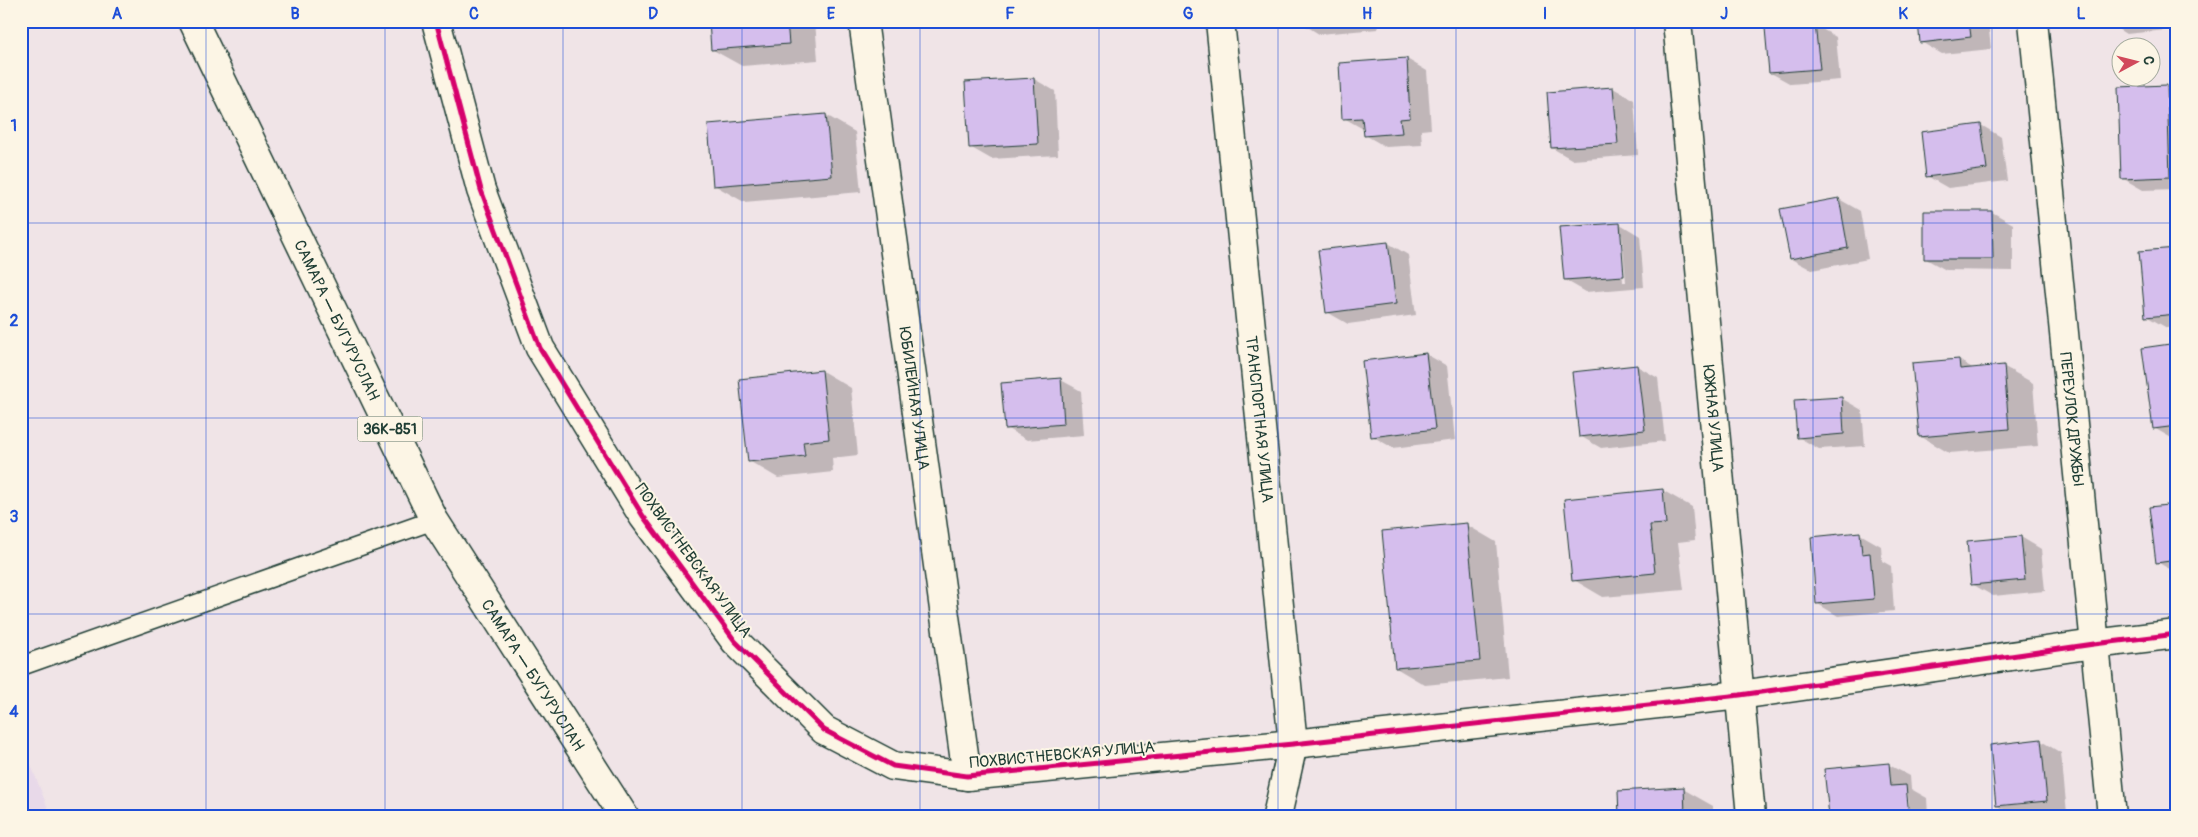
<svg xmlns="http://www.w3.org/2000/svg" width="2198" height="837" viewBox="0 0 2198 837" font-family="Pangolin,sans-serif">
	<rect width="100%" height="100%" fill="#f0e4e7"/>
	<filter id="ink" filterUnits="userSpaceOnUse"><feTurbulence type="fractalNoise" baseFrequency=".02" numOctaves="2"/><feDisplacementMap in="SourceGraphic" scale="10" xChannelSelector="R" yChannelSelector="G"/><feConvolveMatrix kernelMatrix="1 2 1 2 8 2 1 2 1" color-interpolation-filters="sRGB"/></filter>
	<g filter="url(#ink)">
		<!-- built -->
		<polygon fill="#e8d9e9" points="21,740 51,816 21,816"/>
		<!-- shadow -->
		<g fill="#0003" fill-rule="evenodd">
			<polygon points="710,21 815,21 818,60 742,66 713,50"/>
			<polygon points="972,21 1022,21 979,25"/>
			<polygon points="1298,21 1377,21 1378,29 1319,34"/>
			<polygon points="1919,21 1988,21 1991,49 1942,54 1921,42"/>
			<polygon points="2177,21 2177,29 2126,34 2105,21"/>
			<polygon points="1815,25 1836,37 1840,80 1791,84 1771,73"/>
			<polygon points="1407,59 1427,71 1431,129 1421,130 1422,145 1386,147 1365,135 1365,130 1344,118"/>
			<polygon points="1034,79 1055,91 1058,155 991,159 970,147"/>
			<polygon points="2167,86 2177,92 2177,189 2143,190 2122,178"/>
			<polygon points="1613,88 1634,100 1638,155 1573,160 1552,148"/>
			<polygon points="826,115 855,132 861,192 744,202 714,185"/>
			<polygon points="1981,125 2001,137 2007,181 1948,188 1927,176"/>
			<polygon points="1839,199 1860,211 1868,259 1812,270 1791,259"/>
			<polygon points="1992,212 2013,224 2013,271 1946,270 1926,259"/>
			<path d="M1620 224 1640 236 1644 287 1586 292 1565 280ZM1620 235H1622L1626 282H1623Z"/>
			<polygon points="1388,243 1408,255 1416,315 1348,324 1327,312"/>
			<polygon points="2177,249 2177,327 2167,328 2146,316"/>
			<polygon points="2177,345 2177,440 2175,440 2154,428"/>
			<polygon points="1426,354 1447,366 1455,440 1393,448 1372,436"/>
			<polygon points="1959,360 1974,369 2003,366 2033,383 2038,446 1949,453 1920,436"/>
			<polygon points="1637,366 1658,378 1665,441 1601,448 1580,436"/>
			<polygon points="822,371 851,388 858,455 832,458 833,472 778,478 749,461"/>
			<polygon points="1061,380 1081,391 1084,435 1027,440 1006,428"/>
			<polygon points="1841,398 1862,410 1865,446 1819,449 1798,437"/>
			<polygon points="1662,490 1692,507 1695,540 1678,542 1684,590 1603,597 1574,580"/>
			<polygon points="2177,505 2177,573 2157,562"/>
			<polygon points="1467,525 1496,542 1508,677 1425,685 1396,668"/>
			<polygon points="1860,534 1881,546 1882,561 1891,566 1894,611 1838,616 1818,604"/>
			<polygon points="2021,537 2041,549 2045,591 1993,596 1972,584"/>
			<polygon points="2041,741 2061,753 2067,813 2015,816 1997,806"/>
			<polygon points="1889,765 1910,776 1911,789 1927,798 1928,816 1910,816 1908,794 1830,816"/>
			<polygon points="1683,789 1713,806 1713,816 1620,816"/>
		</g>
		<!-- building -->
		<g fill="#d5beed" stroke="#1f3d34">
			<polygon points="709,21 787,21 789,44 711,50"/>
			<polygon points="1918,21 1969,21 1971,37 1920,43"/>
			<polygon points="1815,24 1820,69 1769,73 1765,28"/>
			<polygon points="1407,58 1410,118 1400,119 1402,133 1364,136 1362,118 1342,119 1339,63"/>
			<polygon points="1034,78 1038,144 969,148 965,82"/>
			<polygon points="2167,85 2170,177 2121,179 2118,87"/>
			<polygon points="1613,87 1618,144 1551,148 1547,92"/>
			<polygon points="826,114 832,176 713,186 708,124"/>
			<polygon points="1981,124 1987,169 1926,177 1921,132"/>
			<polygon points="1839,198 1848,248 1790,259 1780,209"/>
			<polygon points="1924,211 1992,211 1993,259 1924,259"/>
			<polygon points="1620,223 1624,276 1564,280 1559,227"/>
			<polygon points="1388,242 1396,304 1326,313 1318,250"/>
			<polygon points="2177,248 2177,314 2145,317 2139,251"/>
			<polygon points="2177,343 2177,426 2153,429 2142,348"/>
			<polygon points="1426,353 1435,429 1371,437 1362,361"/>
			<polygon points="1959,359 1960,369 2004,365 2009,429 1919,437 1912,363"/>
			<polygon points="1637,365 1645,430 1579,437 1572,372"/>
			<polygon points="822,370 829,439 803,442 805,456 748,462 739,379"/>
			<polygon points="1061,378 1064,424 1005,429 1001,383"/>
			<polygon points="1842,397 1844,434 1797,438 1794,400"/>
			<polygon points="1663,489 1666,524 1650,525 1655,573 1572,581 1564,499"/>
			<polygon points="2177,504 2177,560 2156,563 2149,507"/>
			<polygon points="1467,523 1480,661 1395,668 1382,531"/>
			<polygon points="1860,532 1862,554 1870,553 1874,599 1816,604 1811,537"/>
			<polygon points="2021,536 2025,580 1971,585 1967,541"/>
			<polygon points="2041,739 2047,801 1996,806 1990,745"/>
			<polygon points="1889,763 1891,786 1906,785 1909,816 1829,816 1824,769"/>
			<polygon points="1684,787 1685,816 1619,816 1618,791"/>
		</g>
		<g fill="none" stroke-linecap="round" stroke-linejoin="round">
			<!-- service casing -->
			<g stroke="#1f3d34" stroke-width="21">
				<polyline id="service" points="21,666 434,520"/>
			</g>
			<!-- minor casing -->
			<g stroke="#1f3d34" stroke-width="31">
				<g id="minor">
					<polyline points="436,21 481,190 540,348 643,516 735,641 824,730 893,766 967,776 1293,744 1740,695 2094,644 2177,634"/>
					<path id="s1" d="M863 21 967 776"/>
					<path id="s2" d="M1220 21 1293 744 1277 816"/>
					<path id="s3" d="M1677 21 1751 816"/>
					<path id="s4" d="M2033 21 2112 816"/>
				</g>
			</g>
			<!-- primary casing -->
			<g stroke="#1f3d34" stroke-width="31">
				<g id="primary">
					<path id="s5" d="M193 21 434 520 624 816"/>
				</g>
			</g>
			<!-- service -->
			<use href="#service" stroke="#fcf5e5" stroke-width="18"/>
			<!-- minor -->
			<use href="#minor" stroke="#fcf5e5" stroke-width="28"/>
			<!-- primary -->
			<use href="#primary" stroke="#fcf5e5" stroke-width="28"/>
			<!-- cycleway casing -->
			<g stroke="#fcf5e5" stroke-width="8">
				<polyline id="cycleway" points="436,21 481,190 540,348 643,516 735,641 824,730 893,766 967,776 1293,744 1740,695 2094,644 2177,634"/>
			</g>
			<!-- cycleway -->
			<use href="#cycleway" stroke="#d6006c" stroke-width="5"/>
		</g>
	</g>
	<!-- grid -->
	<path fill="none" stroke="#1d4ed8" stroke-width="1" stroke-opacity="0.55" d="M206 21V816M385 21V816M563 21V816M742 21V816M920 21V816M1099 21V816M1278 21V816M1456 21V816M1635 21V816M1813 21V816M1992 21V816M21 223H2177M21 418H2177M21 614H2177"/>
	<g text-anchor="middle" stroke-width="4" stroke-linejoin="round" paint-order="stroke">
		<!-- shield labels -->
		<rect fill="#fcf5e5" stroke="#617469" stroke-width="1" x="357.5" y="416.5" width="65" height="25" rx="4"/>
		<g font-size="15" font-weight="bold" fill="#1f3d34">
			<text x="390" y="434">36К-851</text>
		</g>
		<!-- street labels -->
		<g font-size="16" fill="#1f3d34" stroke="#fcf5e5">
			<text dy="6" stroke="none"><textPath href="#s5" startOffset="332">САМАРА — БУГУРУСЛАН</textPath></text>
			<text dy="6" stroke="none"><textPath href="#s1" startOffset="381">ЮБИЛЕЙНАЯ УЛИЦА</textPath></text>
			<text dy="6" stroke="none"><textPath href="#s2" startOffset="400">ТРАНСПОРТНАЯ УЛИЦА</textPath></text>
			<text dy="6" stroke="none"><textPath href="#s3" startOffset="399">ЮЖНАЯ УЛИЦА</textPath></text>
			<text dy="6" stroke="none"><textPath href="#s4" startOffset="400">ПЕРЕУЛОК ДРУЖБЫ</textPath></text>
			<text transform="translate(694 560) rotate(54)" y="6">ПОХВИСТНЕВСКАЯ УЛИЦА</text>
			<text dy="6" stroke="none"><textPath href="#s5" startOffset="738">САМАРА — БУГУРУСЛАН</textPath></text>
			<text transform="translate(1062 754) rotate(-5)" y="6">ПОХВИСТНЕВСКАЯ УЛИЦА</text>
		</g>
	</g>
	<!-- margin -->
	<rect width="2198" height="837" fill="none" stroke="#fcf5e5" stroke-width="55"/>
	<!-- north arrow -->
	<g transform="translate(2136 62) rotate(83)"><circle r="24" fill="#fcf5e5" stroke="#a4ab9e"/>
	<path d="M0-4L9 19L0 12L-9 19Z" fill="#d1495b"/>
	<text y="-8" font-size="14" font-weight="bold" text-anchor="middle" fill="#1f3d34">С</text>
	</g>
	<rect x="28" y="28" width="2142" height="782" fill="none" stroke="#1d4ed8" stroke-width="2"/>
	<g font-size="16" text-anchor="middle" font-weight="bold" fill="#1d4ed8">
		<text x="117" y="19">A</text>
		<text x="295" y="19">B</text>
		<text x="474" y="19">C</text>
		<text x="653" y="19">D</text>
		<text x="831" y="19">E</text>
		<text x="1010" y="19">F</text>
		<text x="1188" y="19">G</text>
		<text x="1367" y="19">H</text>
		<text x="1545" y="19">I</text>
		<text x="1724" y="19">J</text>
		<text x="1903" y="19">K</text>
		<text x="2081" y="19">L</text>
		<text x="14" y="131">1</text>
		<text x="14" y="326">2</text>
		<text x="14" y="522">3</text>
		<text x="14" y="717">4</text>
	</g>
</svg>
